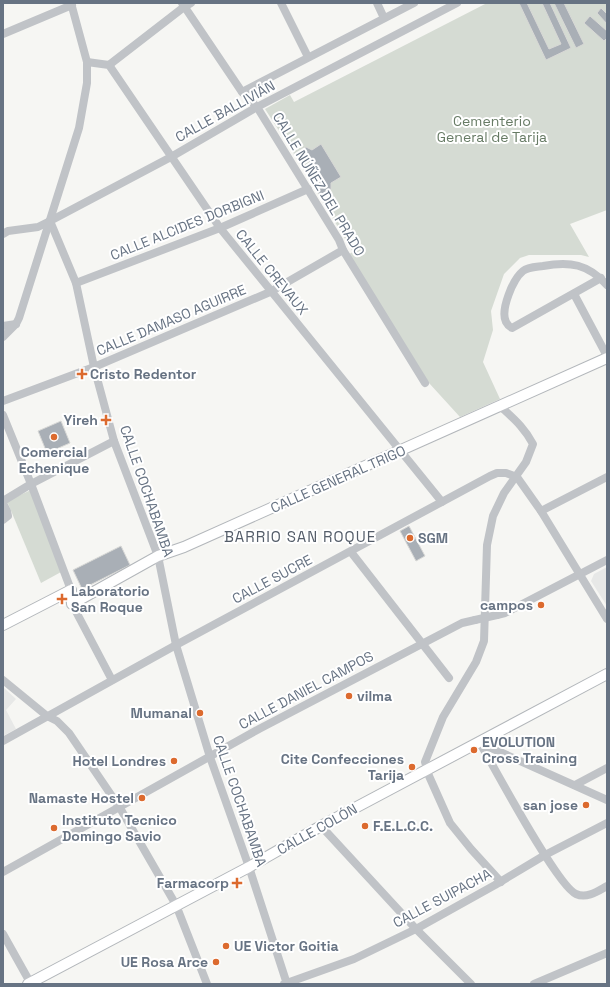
<svg xmlns="http://www.w3.org/2000/svg" width="610" height="987" viewBox="0 0 610 987" font-family="'Space Grotesk',sans-serif">
	<rect width="100%" height="100%" fill="#f6f6f3"/>
	<!-- built -->
	<g fill="#e7e8e7">
		<polygon points="607,567 607,606 591,581 594,574"/>
		<polygon points="3,687 16,699 6,710 16,729 3,736"/>
	</g>
	<!-- green -->
	<g fill="#d5dbd3">
		<polygon points="487,3 607,3 607,210 570,224 589,257 581,255 529,255 520,258 504,274 491,311 493,330 483,362 500,399 460,417 429,383 349,254 353,252 294,154 265,109 290,95 294,102"/>
		<polygon points="31,490 61,572 41,583 7,501"/>
	</g>
	<!-- building -->
	<g fill="#a9afb6" stroke="#d8d8d6">
		<polygon points="519,3 527,3 549,49 561,44 542,3 550,3 571,48 546,60"/>
		<polygon points="554,3 564,3 584,44 576,48"/>
		<polygon points="601,8 607,14 607,24 597,13"/>
		<polygon points="590,16 607,31 607,38 604,41 584,23"/>
		<polygon points="321,144 341,177 331,183 331,189 320,196 315,188 319,185 320,177 312,164 308,161 303,160 299,162 294,154 306,147 312,150"/>
		<polygon points="61,421 70,443 47,453 38,431"/>
		<polygon points="409,526 425,556 416,561 400,531"/>
		<polygon points="121,546 130,565 82,589 73,570"/>
	</g>
	<g fill="none" stroke-linecap="round" stroke-linejoin="round">
		<!-- major casing -->
		<g stroke="#b3b7bb" stroke-width="12">
			<g id="major">
				<polyline points="3,625 71,590 72,604 158,556 184,547 607,358"/>
				<polyline points="28,984 249,867 321,826 607,674"/>
			</g>
		</g>
		<!-- minor -->
		<g stroke="#c0c3c7" stroke-width="8">
			<polyline points="182,3 242,92 257,107 339,240 343,250 425,383"/>
			<polyline points="281,3 308,57"/>
			<polyline points="377,3 384,18"/>
			<polyline points="3,34 72,5"/>
			<polyline points="87,62 109,65 220,228 442,502"/>
			<polyline points="109,65 184,7 191,3"/>
			<polyline points="242,92 414,3"/>
			<polyline points="50,221 76,283 94,367 114,441 158,556 176,645 210,757 249,867 287,984"/>
			<polyline points="3,234 8,231 38,227 50,221 171,157 257,107 457,3"/>
			<path d="M601 278 512 328C510 327 507 324 506 322 500 310 513 279 523 271 528 267 536 267 543 266 570 261 588 264 607 285"/>
			<polyline points="76,283 220,228 308,189"/>
			<polyline points="574,294 607,356"/>
			<polyline points="3,326 16,324"/>
			<polyline points="3,337 16,324 19,318 79,128 87,83 87,62 71,3"/>
			<polyline points="3,401 94,367 270,292 343,250"/>
			<path d="M500 406C514 419 524 427 533 444L526 462 504 493 493 516 487 545 484 641 476 662 443 717 425 762 429 776 450 823 471 849 501 882"/>
			<polyline points="3,415 31,484 71,590"/>
			<polyline points="3,501 31,484 114,441"/>
			<polyline points="3,503 7,511 8,516 3,520"/>
			<polyline points="541,511 607,477"/>
			<polyline points="351,552 449,678"/>
			<polyline points="72,604 112,680"/>
			<polyline points="497,615 505,613 607,560"/>
			<polyline points="3,680 47,716 57,721 69,733 120,808 176,905 207,984"/>
			<polyline points="3,741 176,645 490,476 497,473 506,473 517,477 541,511 607,619"/>
			<path d="M480 743C494 767 557 886 576 894 587 899 598 891 607 886"/>
			<polyline points="480,743 607,800"/>
			<polyline points="575,785 607,768"/>
			<polyline points="321,826 416,929 471,984"/>
			<polyline points="3,872 259,729 462,623 475,620"/>
			<polyline points="3,934 31,984"/>
			<polyline points="284,984 354,959 416,929 495,885 545,855 607,823"/>
			<polyline points="534,984 607,953"/>
		</g>
		<!-- major -->
		<use href="#major" stroke="#fff" stroke-width="10"/>
		<!-- minor-bridge -->
		<polyline stroke="#c0c3c7" stroke-width="8" points="475,620 497,615"/>
	</g>
	<!-- markers -->
	<g fill="#dc6a2e" stroke="#fff" stroke-width="1.5">
		<path d="M80 368h4v4h4v4h-4v4h-4v-4h-4v-4h4z"/>
		<path d="M104 414h4v4h4v4h-4v4h-4v-4h-4v-4h4z"/>
		<circle cx="54" cy="437" r="4"/>
		<circle cx="410" cy="538" r="4"/>
		<path d="M60 593h4v4h4v4h-4v4h-4v-4h-4v-4h4z"/>
		<circle cx="541" cy="605" r="4"/>
		<circle cx="349" cy="696" r="4"/>
		<circle cx="200" cy="713" r="4"/>
		<circle cx="474" cy="750" r="4"/>
		<circle cx="174" cy="761" r="4"/>
		<circle cx="412" cy="767" r="4"/>
		<circle cx="142" cy="798" r="4"/>
		<circle cx="586" cy="805" r="4"/>
		<circle cx="365" cy="826" r="4"/>
		<circle cx="54" cy="828" r="4"/>
		<path d="M235 877h4v4h4v4h-4v4h-4v-4h-4v-4h4z"/>
		<circle cx="226" cy="946" r="4"/>
		<circle cx="216" cy="962" r="4"/>
	</g>
	<g text-anchor="middle" stroke-width="4" stroke-linejoin="round" paint-order="stroke">
		<!-- street labels -->
		<g font-size="14" fill="#677383" stroke="#fff">
			<text transform="translate(225 111) rotate(-29)" y="5">CALLE BALLIVIÁN</text>
			<text transform="translate(319 184) rotate(59)" y="5">CALLE NÚÑEZ DEL PRADO</text>
			<text transform="translate(187 225) rotate(-22)" y="5">CALLE ALCIDES DORBIGNI</text>
			<text transform="translate(272 272) rotate(51)" y="5">CALLE CREVAUX</text>
			<text transform="translate(171 320) rotate(-23)" y="5">CALLE DAMASO AGUIRRE</text>
			<text transform="translate(338 479) rotate(-24)" y="5">CALLE GENERAL TRIGO</text>
			<text transform="translate(147 491) rotate(71)" y="5">CALLE COCHABAMBA</text>
			<text transform="translate(272 579) rotate(-28)" y="5">CALLE SUCRE</text>
			<text transform="translate(306 690) rotate(-28)" y="5">CALLE DANIEL CAMPOS</text>
			<text transform="translate(240 801) rotate(71)" y="5">CALLE COCHABAMBA</text>
			<text transform="translate(317 829) rotate(-29)" y="5">CALLE COLÓN</text>
			<text transform="translate(442 898) rotate(-28)" y="5">CALLE SUIPACHA</text>
		</g>
		<!-- park labels -->
		<g font-size="14" fill="#677b65" stroke="#fff">
			<text x="492" y="126">Cementerio<tspan x="492" dy="16">General de Tarija</tspan></text>
		</g>
		<!-- poi labels -->
		<g font-size="14" font-weight="bold" fill="#677383" stroke="#fff" text-anchor="end">
			<text x="90" y="379" text-anchor="start">Cristo Redentor</text>
			<text x="98" y="425">Yireh</text>
			<text x="54" y="457" text-anchor="middle">Comercial<tspan x="54" dy="16">Echenique</tspan></text>
			<text x="418" y="543" text-anchor="start">SGM</text>
			<text x="71" y="596" text-anchor="start">Laboratorio<tspan x="71" dy="16">San Roque</tspan></text>
			<text x="533" y="610">campos</text>
			<text x="357" y="701" text-anchor="start">vilma</text>
			<text x="192" y="718">Mumanal</text>
			<text x="482" y="747" text-anchor="start">EVOLUTION<tspan x="482" dy="16">Cross Training</tspan></text>
			<text x="404" y="764">Cite Confecciones<tspan x="404" dy="16">Tarija</tspan></text>
			<text x="166" y="766">Hotel Londres</text>
			<text x="134" y="803">Namaste Hostel</text>
			<text x="578" y="810">san jose</text>
			<text x="62" y="825" text-anchor="start">Instituto Tecnico<tspan x="62" dy="16">Domingo Savio</tspan></text>
			<text x="373" y="831" text-anchor="start">F.E.L.C.C.</text>
			<text x="229" y="888">Farmacorp</text>
			<text x="234" y="951" text-anchor="start">UE Victor Goitia</text>
			<text x="208" y="967">UE Rosa Arce</text>
		</g>
		<!-- neighbourhood labels -->
		<g font-size="15" letter-spacing="1" fill="#545d69" stroke="#fff">
			<text x="300" y="542">BARRIO SAN ROQUE</text>
		</g>
	</g>
	<!-- border -->
	<rect width="610" height="987" fill="none" stroke="#677383" stroke-width="8"/>
</svg>
